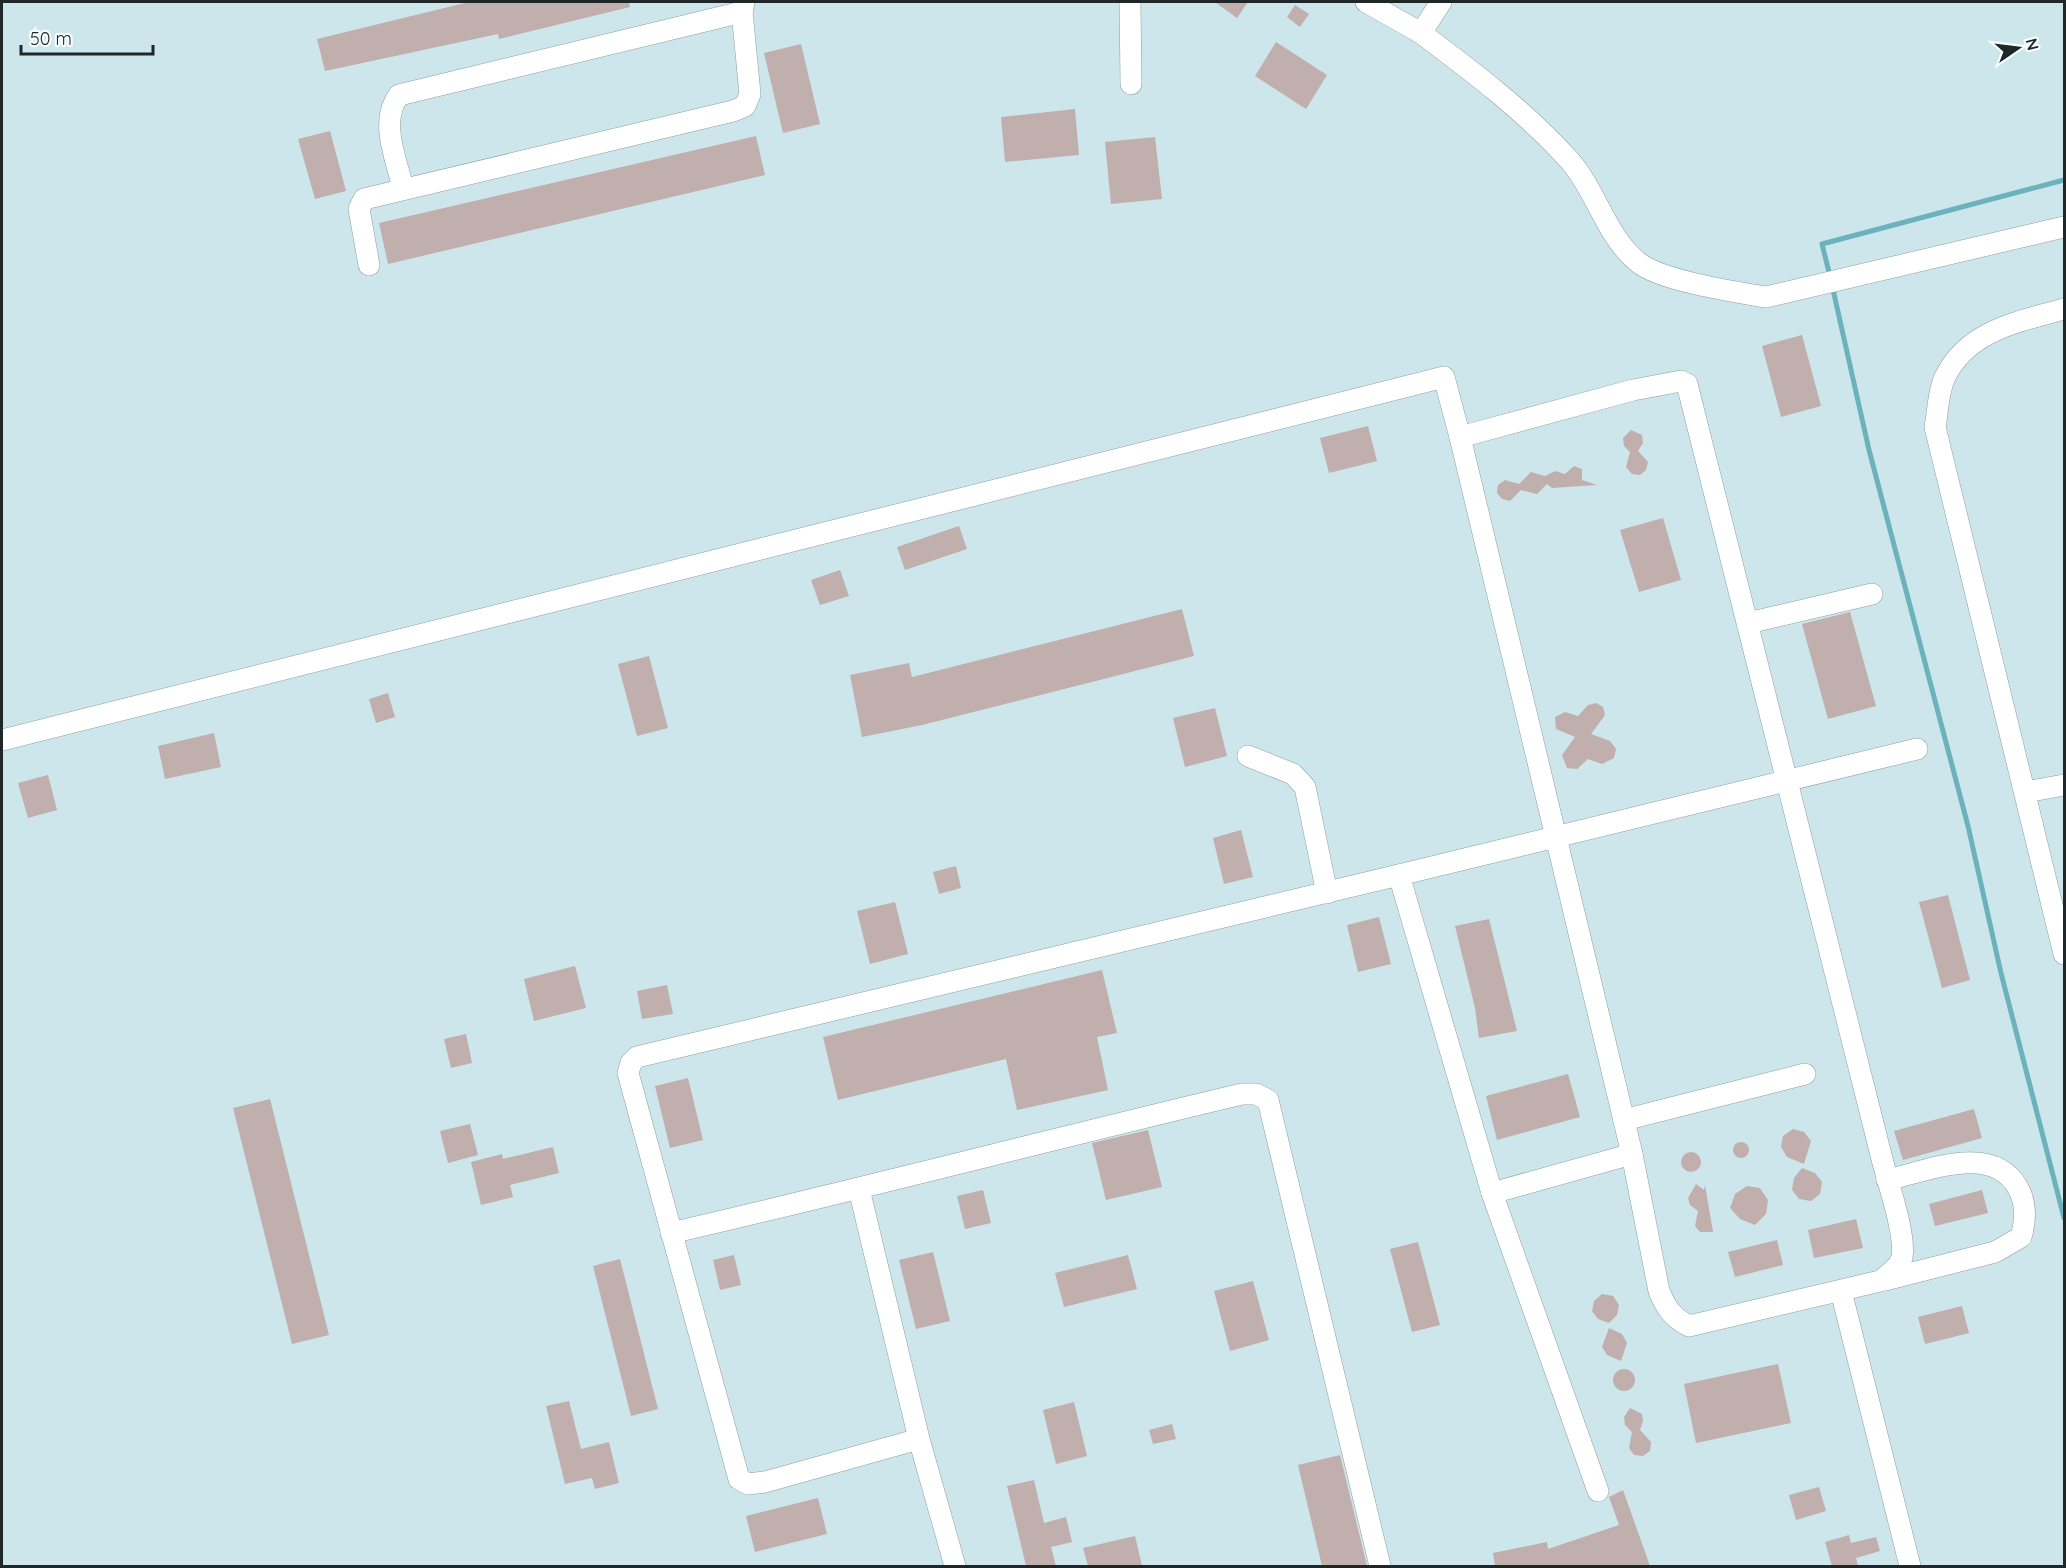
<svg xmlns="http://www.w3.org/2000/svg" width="2066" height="1568" viewBox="0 0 2066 1568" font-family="Quicksand,sans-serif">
	<rect width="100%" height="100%" fill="#dff2f5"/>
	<!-- built -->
	<rect fill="#cce6eb" x="2" y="2" width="2062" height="1564"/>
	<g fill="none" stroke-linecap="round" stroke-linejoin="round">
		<!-- stream -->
		<g stroke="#6bb2bd" stroke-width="5">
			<polyline points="1830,276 1822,244 2064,180"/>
			<polyline points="1832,285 1869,450 1968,826 2001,973 2064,1218"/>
		</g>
	</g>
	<!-- building -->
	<g fill="#c0afad">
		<polygon points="469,2 629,2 630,7 499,39 498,34 325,71 317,39"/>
		<polygon points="1215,2 1248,2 1237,18"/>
		<polygon points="1295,5 1309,14 1300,27 1287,17"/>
		<polygon points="1276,42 1327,75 1306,109 1255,76"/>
		<polygon points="801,44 820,124 783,133 764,53"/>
		<polygon points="1075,109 1079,155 1005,162 1001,117"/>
		<polygon points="330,131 346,191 315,199 298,139"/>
		<polygon points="756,136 765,175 388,264 379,223"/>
		<polygon points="1155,137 1162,199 1111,204 1105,142"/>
		<polygon points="1802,335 1821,406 1781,417 1762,346"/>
		<polygon points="1368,426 1377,461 1329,473 1320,438"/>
		<polygon points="1631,430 1642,435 1643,443 1638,451 1648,462 1646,470 1640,475 1632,474 1626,467 1630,452 1624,446 1623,438"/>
		<polygon points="1574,466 1582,469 1582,480 1597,485 1552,488 1547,484 1537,494 1521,490 1510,501 1502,499 1497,493 1498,485 1505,480 1519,484 1531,472 1545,476 1555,471 1565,474"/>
		<polygon points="1663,518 1681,580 1639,592 1620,530"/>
		<polygon points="959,526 967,549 905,570 897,547"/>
		<polygon points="840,570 849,596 820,605 811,580"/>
		<polygon points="1182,609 1194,656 922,725 862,737 850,675 909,663 912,677"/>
		<polygon points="1850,612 1876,706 1828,719 1802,624"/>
		<polygon points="649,656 668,728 637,736 618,664"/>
		<polygon points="388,693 395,717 376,723 369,699"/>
		<polygon points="1596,703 1603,707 1605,715 1591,734 1610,741 1616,749 1614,758 1602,764 1588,759 1577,769 1567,768 1562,755 1575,737 1556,729 1555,717 1565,712 1578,716 1588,705"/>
		<polygon points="1215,708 1227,756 1185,767 1173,718"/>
		<polygon points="214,733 221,767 165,779 158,746"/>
		<polygon points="48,775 57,810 28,818 18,783"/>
		<polygon points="1241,830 1253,877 1224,884 1213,838"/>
		<polygon points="956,866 961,888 939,894 933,872"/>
		<polygon points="1948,895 1970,980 1942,988 1919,902"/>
		<polygon points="895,902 908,954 870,964 857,911"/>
		<polygon points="1379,917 1391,964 1358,972 1347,925"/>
		<polygon points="1489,919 1517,1031 1479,1038 1475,1008 1455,926"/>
		<polygon points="575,966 586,1008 534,1021 524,979"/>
		<polygon points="1102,970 1117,1033 1097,1037 1108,1090 1017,1110 1006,1059 838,1100 823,1037"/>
		<polygon points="667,985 673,1014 642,1019 637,991"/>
		<polygon points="466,1034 472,1063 451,1068 444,1039"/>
		<polygon points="1568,1074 1580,1117 1497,1140 1486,1096"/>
		<polygon points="688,1078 703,1140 670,1148 655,1086"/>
		<polygon points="270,1099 329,1335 292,1344 233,1108"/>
		<polygon points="1974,1109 1982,1138 1903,1160 1894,1131"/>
		<polygon points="470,1124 478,1155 448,1163 440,1131"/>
		<polygon points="1793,1129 1804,1132 1811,1141 1804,1164 1787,1157 1781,1147 1783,1136"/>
		<polygon points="1148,1130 1162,1187 1106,1200 1092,1143"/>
		<circle cx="1741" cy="1150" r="8"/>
		<polygon points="553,1147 559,1173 510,1185 513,1197 481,1205 471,1162 502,1154 503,1159"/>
		<circle cx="1691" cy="1162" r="10"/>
		<polygon points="1802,1168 1815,1173 1822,1182 1820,1194 1811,1201 1799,1199 1792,1190 1794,1178"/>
		<polygon points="1696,1184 1704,1190 1705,1185 1713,1232 1700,1232 1695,1226 1698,1211 1690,1205 1688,1198"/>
		<polygon points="1747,1186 1760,1188 1768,1200 1766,1214 1755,1225 1740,1219 1730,1208 1735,1194"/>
		<polygon points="983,1190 991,1223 965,1229 957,1196"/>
		<polygon points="1982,1190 1988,1213 1935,1226 1929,1204"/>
		<polygon points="1856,1219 1863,1248 1814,1258 1808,1230"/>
		<polygon points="1777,1240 1783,1265 1735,1277 1728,1252"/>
		<polygon points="1418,1242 1440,1325 1412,1332 1390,1249"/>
		<polygon points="933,1252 950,1321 916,1329 899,1260"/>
		<polygon points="734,1255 741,1285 720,1290 713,1260"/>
		<polygon points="1128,1255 1137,1289 1064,1307 1055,1273"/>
		<polygon points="620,1259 658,1409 631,1416 593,1266"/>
		<polygon points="1253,1281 1269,1340 1230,1351 1214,1291"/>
		<polygon points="1602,1294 1613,1296 1619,1305 1617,1315 1609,1323 1598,1319 1592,1311 1594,1301"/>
		<polygon points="1962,1306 1969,1333 1925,1344 1918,1317"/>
		<polygon points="1609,1328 1622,1334 1627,1343 1621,1361 1607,1355 1602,1347"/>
		<polygon points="1778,1364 1791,1423 1696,1443 1684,1384"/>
		<circle cx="1624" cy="1380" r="11"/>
		<polygon points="569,1401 581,1449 609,1442 619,1483 595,1489 592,1478 565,1484 546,1406"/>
		<polygon points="1074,1402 1087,1456 1056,1464 1043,1410"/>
		<polygon points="1630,1408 1642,1414 1643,1421 1640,1430 1651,1442 1650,1451 1643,1456 1634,1455 1629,1448 1632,1432 1625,1425 1624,1417"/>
		<polygon points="1172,1424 1176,1439 1153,1444 1149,1430"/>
		<polygon points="1340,1455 1367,1566 1322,1566 1298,1465"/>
		<polygon points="1034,1480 1044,1523 1066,1517 1072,1542 1051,1547 1056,1566 1026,1566 1007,1486"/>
		<polygon points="1819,1487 1826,1511 1796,1520 1789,1495"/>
		<polygon points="1623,1490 1650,1566 1495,1566 1493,1553 1547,1542 1548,1549 1619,1525 1609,1497"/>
		<polygon points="818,1498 827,1534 755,1552 746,1516"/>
		<polygon points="1849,1535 1851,1543 1876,1537 1880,1551 1856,1558 1858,1566 1832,1566 1825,1542"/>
		<polygon points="1135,1536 1142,1566 1088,1566 1083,1548"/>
	</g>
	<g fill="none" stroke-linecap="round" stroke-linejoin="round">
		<!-- minor casing -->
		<g stroke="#8e9fa2" stroke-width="22">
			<g id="minor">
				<polyline points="1130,2 1131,84"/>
				<polyline points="1366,2 1421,33 1441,2"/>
				<path d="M1421 33C1473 72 1526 112 1570 161 1597 192 1606 237 1639 263 1662 281 1736 292 1766 297L2064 227"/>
				<path d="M403 188C396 158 379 121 399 95L742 12 744 2"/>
				<polyline points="369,265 359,209 364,199 733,111 745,106 750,94 742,12"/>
				<path d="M2064 309C2018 322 1968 330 1945 377 1938 391 1938 412 1935 427L2064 954"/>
				<path d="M1681 381 1687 384 1882 1159C1888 1183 1906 1235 1902 1257 1900 1268 1887 1275 1880 1281L1689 1326C1672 1317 1666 1308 1659 1291L1632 1154 1460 437 1633 390Z"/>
				<polyline points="1748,623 1872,594"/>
				<polyline points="2,740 1444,377 1460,437"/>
				<polyline points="1248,756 1293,774 1305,787 1327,893"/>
				<polyline points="2026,792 2064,785"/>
				<polyline points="1399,875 1917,749"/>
				<polyline points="1624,1120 1805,1074"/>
				<polyline points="859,1189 919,1439 955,1566"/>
				<polyline points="1492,1193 1632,1154"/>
				<path d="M671 1233C862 1189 1052 1139 1242 1094H1256L1268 1100 1380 1566"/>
				<path d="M1885 1280 1995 1252 2021 1237C2026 1220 2027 1204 2018 1188 1993 1142 1927 1171 1887 1180"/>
				<polyline points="1841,1291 1910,1566"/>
				<polyline points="919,1439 765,1482 748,1484 739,1479 628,1073 631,1063 637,1057 1399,875 1492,1193 1598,1491"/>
			</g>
		</g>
		<!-- minor -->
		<use href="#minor" stroke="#fff" stroke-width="21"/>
	</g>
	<!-- border -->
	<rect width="2066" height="1568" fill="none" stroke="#202728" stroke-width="6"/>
	<!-- north arrow -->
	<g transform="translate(2018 48) rotate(76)" stroke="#f5fdfe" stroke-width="4.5" paint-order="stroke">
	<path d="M0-4.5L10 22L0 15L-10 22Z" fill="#202728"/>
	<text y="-9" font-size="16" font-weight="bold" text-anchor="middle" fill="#202728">N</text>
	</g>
	<!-- scale -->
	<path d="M21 45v9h132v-9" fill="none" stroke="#202728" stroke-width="3"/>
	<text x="30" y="45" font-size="18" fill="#202728" stroke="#f5fdfe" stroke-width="4.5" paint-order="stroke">50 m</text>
</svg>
